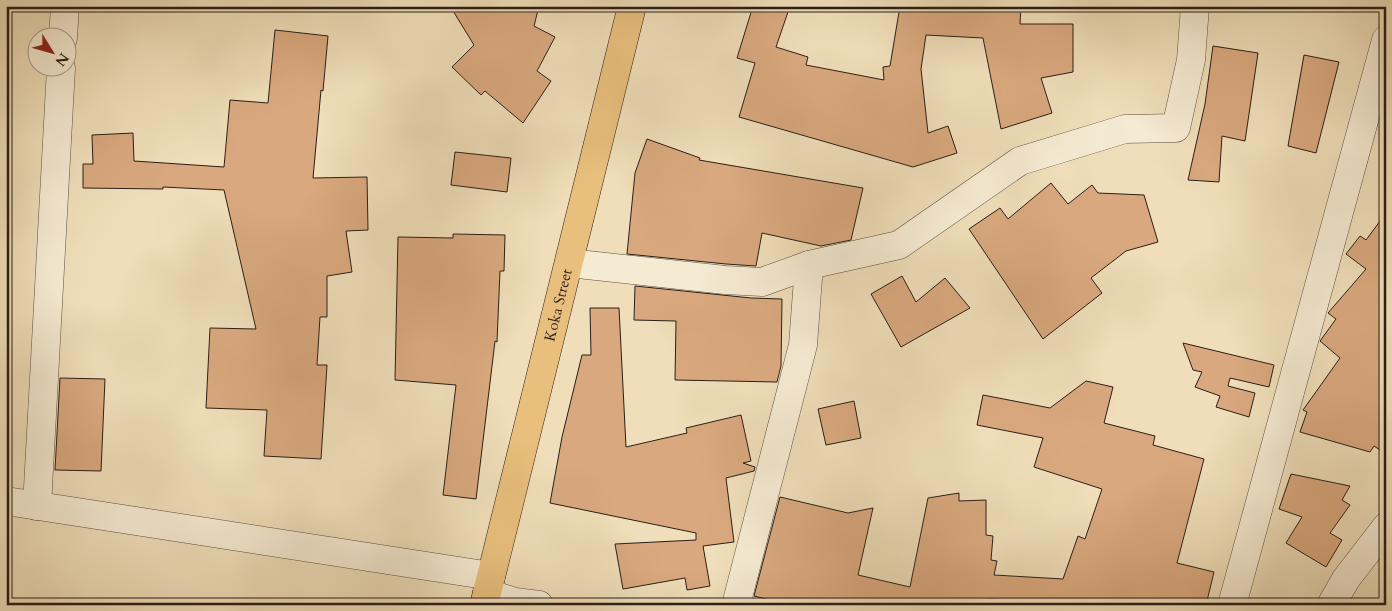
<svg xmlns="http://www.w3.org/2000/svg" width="1392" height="611" viewBox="0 0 1392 611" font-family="Cardo,serif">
	<rect width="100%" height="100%" fill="#efdeb9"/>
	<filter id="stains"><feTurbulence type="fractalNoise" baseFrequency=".004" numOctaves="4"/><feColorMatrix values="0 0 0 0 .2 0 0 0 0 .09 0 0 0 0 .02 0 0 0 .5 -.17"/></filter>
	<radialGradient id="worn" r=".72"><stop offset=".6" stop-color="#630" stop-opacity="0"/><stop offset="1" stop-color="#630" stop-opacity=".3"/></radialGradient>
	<!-- building -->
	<g fill="#d9a87e" stroke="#2a1e19">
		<polygon points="450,6 539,6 534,26 555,37 537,71 551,81 523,123 485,91 481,95 452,67 474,45"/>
		<polygon points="753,6 790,6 776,47 808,57 806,65 884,80 883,67 890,66 900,6 1021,6 1020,24 1073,24 1073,72 1041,78 1052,113 1001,129 983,38 926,35 921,69 928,133 948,126 957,153 913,167 739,117 755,63 737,58"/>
		<polygon points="275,30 328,36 323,91 321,90 313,178 367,177 368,230 346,231 352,272 327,276 327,317 320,317 317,365 327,365 321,459 264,456 267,410 206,408 210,328 256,329 224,190 163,187 163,189 83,188 83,164 93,164 92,135 133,133 134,161 224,167 230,100 268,103"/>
		<polygon points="1213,46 1258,53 1245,141 1222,136 1219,182 1188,180 1205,104"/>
		<polygon points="1304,55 1339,62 1316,153 1288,146"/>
		<polygon points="647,139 700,158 699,160 863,188 851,240 821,246 762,233 756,266 726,264 627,254 635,173"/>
		<polygon points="455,152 511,158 507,192 451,185"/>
		<polygon points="1051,183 1068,204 1092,185 1098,193 1144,195 1158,242 1126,251 1091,278 1102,293 1043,339 969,229 1000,208 1008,219"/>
		<polygon points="1386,213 1386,454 1374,446 1370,452 1300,432 1307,412 1303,410 1340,358 1320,341 1336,319 1328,313 1366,269 1346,254 1360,236 1366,240"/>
		<polygon points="453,234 505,235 504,271 500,271 497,342 495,341 476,499 443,495 456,385 395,380 398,237 453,238"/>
		<polygon points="902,276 916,302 945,278 970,308 901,347 871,294"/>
		<polygon points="635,286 751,298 782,299 781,366 777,382 675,380 676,321 634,320"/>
		<polygon points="590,308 619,308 626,447 687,433 686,428 741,415 751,461 743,463 755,467 754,471 726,478 734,542 703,546 710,586 687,590 685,578 623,589 615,544 696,540 696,533 550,503 562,437 582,355 591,355"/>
		<polygon points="1183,343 1274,365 1269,387 1230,378 1228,386 1255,393 1249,417 1216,407 1220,396 1195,387 1202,372 1193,370"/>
		<polygon points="60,378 105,379 101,471 55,470"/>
		<polygon points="1086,381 1113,387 1104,423 1155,436 1153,445 1204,459 1177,563 1214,572 1206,605 1070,605 1063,602 989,599 987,605 789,605 754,596 780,497 848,513 873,508 858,575 910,587 928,498 959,493 959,501 986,500 986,535 993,536 991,560 997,561 994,575 1063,579 1078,536 1085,539 1102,489 1034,467 1043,438 977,425 983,395 1050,408"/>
		<polygon points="854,401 861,438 826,445 818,409"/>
		<polygon points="1291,474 1350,486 1342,500 1350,505 1330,533 1342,540 1326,567 1286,543 1302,517 1279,509"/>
	</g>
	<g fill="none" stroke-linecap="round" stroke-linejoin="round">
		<!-- minor casing -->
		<g stroke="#5b4e41" stroke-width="29">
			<g id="minor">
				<polyline points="63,38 65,6"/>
				<polyline points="569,263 725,280 762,282 809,265"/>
				<polyline points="6,501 491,576"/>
				<polyline points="37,506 61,68"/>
				<polyline points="487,593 515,602 539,605"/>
				<polyline points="736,605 803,345 809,265 899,245 1020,161 1125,129 1176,128 1191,60 1195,6"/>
				<polyline points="1232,605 1386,40"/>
				<polyline points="1331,605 1346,579 1386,527"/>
			</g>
		</g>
		<!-- major casing -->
		<g stroke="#2a1e19" stroke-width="29">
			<g id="major">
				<path id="s1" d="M484 605 632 6"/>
			</g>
		</g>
		<!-- minor -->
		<use href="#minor" stroke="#f5ead2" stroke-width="28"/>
		<!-- major -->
		<use href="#major" stroke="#e8bf7c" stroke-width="28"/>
	</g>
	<g text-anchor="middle" stroke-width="4" stroke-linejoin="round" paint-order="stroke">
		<!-- street labels -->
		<g font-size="15" fill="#2a1e19" stroke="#f5ead2">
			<text dy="5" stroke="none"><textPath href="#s1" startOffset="309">Koka Street</textPath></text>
		</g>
	</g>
	<!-- margin -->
	<rect width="1392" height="611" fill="none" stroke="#efdeb9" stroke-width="25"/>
	<rect x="8" y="8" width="1377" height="596" fill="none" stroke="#2a1e19" stroke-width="2.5"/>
	<rect x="12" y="12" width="1367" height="586" fill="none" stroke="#2a1e19"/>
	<!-- north arrow -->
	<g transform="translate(52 52) rotate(127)"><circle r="24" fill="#f5ead2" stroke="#a49888"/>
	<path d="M0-4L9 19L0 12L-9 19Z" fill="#8f2418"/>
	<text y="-8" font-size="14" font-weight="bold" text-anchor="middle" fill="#2a1e19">N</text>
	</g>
	<rect width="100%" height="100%" filter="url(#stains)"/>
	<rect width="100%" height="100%" fill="url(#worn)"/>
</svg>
